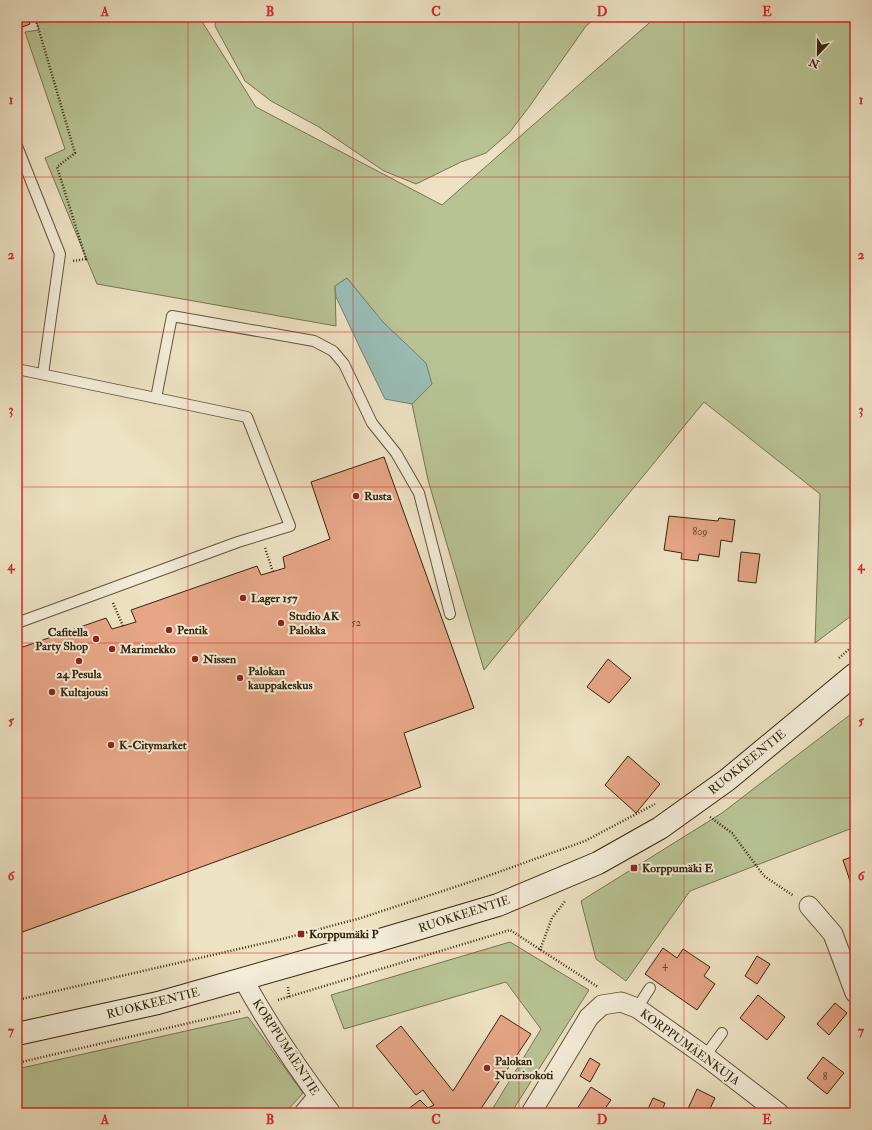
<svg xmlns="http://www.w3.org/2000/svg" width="872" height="1130" viewBox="0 0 872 1130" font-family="'IM FELL Double Pica',serif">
	<rect width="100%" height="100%" fill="#ede2c3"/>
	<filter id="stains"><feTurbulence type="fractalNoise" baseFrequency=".005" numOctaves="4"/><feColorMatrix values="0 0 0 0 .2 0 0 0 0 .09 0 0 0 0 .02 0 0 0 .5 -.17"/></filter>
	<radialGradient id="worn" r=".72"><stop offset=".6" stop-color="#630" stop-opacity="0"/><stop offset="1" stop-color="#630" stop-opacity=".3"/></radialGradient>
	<!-- green -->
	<g fill="#b8c394" stroke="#787450">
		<polygon points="35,17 202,17 201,20 256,107 442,205 656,17 855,17 855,613 815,643 820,494 704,402 484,670 428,480 412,404 432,384 347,278 335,286 336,326 97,284 45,158 65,149 25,32 39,30"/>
		<polygon points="216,17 597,17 586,26 529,107 509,133 486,153 461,162 416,184 384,171 319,127 271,101 245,81 215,26"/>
		<polygon points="855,711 855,827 690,891 626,981 596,959 581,901 722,813"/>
		<polygon points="510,942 589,990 511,1113 490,1113 541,1029 506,982 344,1029 331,995"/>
		<polygon points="248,1017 303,1093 285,1113 17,1113 17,1069"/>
	</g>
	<!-- water -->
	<polygon fill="#99bdb6" stroke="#728072" points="347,278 383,322 426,363 432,384 412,404 385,399 362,352 336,297 335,286"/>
	<!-- building -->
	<g fill="#e6a687" stroke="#37250b">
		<polygon points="17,17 27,17 30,24 17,29"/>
		<polygon points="384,457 474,708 404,733 421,787 17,934 17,649 106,618 112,629 136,622 131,610 257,566 261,575 285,568 283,557 330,539 311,482"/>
		<polygon points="669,516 718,521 719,518 735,520 732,542 721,540 719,557 699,554 698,561 681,559 682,553 664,550"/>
		<polygon points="741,552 760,554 756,583 738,581"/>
		<polygon points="608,659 631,678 609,703 587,687"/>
		<polygon points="628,756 660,784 636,813 605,785"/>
		<polygon points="855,856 855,896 843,860"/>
		<polygon points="663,948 677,958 683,949 710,967 704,976 715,984 697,1010 645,974"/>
		<polygon points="757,956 770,964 757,984 745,976"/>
		<polygon points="758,995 785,1017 767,1040 740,1018"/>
		<polygon points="835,1003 847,1013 829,1035 817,1024"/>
		<polygon points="501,1015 531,1034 478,1113 476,1113 473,1111 470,1113 403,1113 420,1100 428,1108 434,1105 423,1090 416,1095 376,1046 401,1026 453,1091"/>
		<polygon points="823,1057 844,1073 827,1094 807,1078"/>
		<polygon points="590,1058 600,1064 590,1082 580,1076"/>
		<polygon points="591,1087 611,1100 602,1113 577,1113 575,1112"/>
		<polygon points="697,1089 715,1098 708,1113 686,1113"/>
		<polygon points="653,1098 665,1103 661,1113 658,1113 648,1109"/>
	</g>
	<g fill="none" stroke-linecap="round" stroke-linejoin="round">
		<!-- lane casing -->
		<g stroke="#645439" stroke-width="12">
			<g id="lane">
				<polyline points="17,146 60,254 43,374"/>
				<polyline points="17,369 247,417 290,526 238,542 17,623"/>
				<polyline points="156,398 172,316 314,341 333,351 344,364 372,423 396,453 419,493 450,614"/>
				<polyline points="637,1008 650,988"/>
				<polyline points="705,1056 722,1033"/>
			</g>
		</g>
		<!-- street casing -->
		<g stroke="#645439" stroke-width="21">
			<g id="street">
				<polyline points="809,906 833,934 855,993"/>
				<path d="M243 979C269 1026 299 1071 331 1113"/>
				<polyline points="304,1113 318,1096"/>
				<polyline points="531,1113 589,1017 602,1005 621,1002 637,1008 705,1056 779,1113"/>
			</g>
		</g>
		<!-- secondary casing -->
		<g stroke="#37250b" stroke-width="24">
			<polyline id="secondary" points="17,1034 158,1003 373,942 498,905 598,863 660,828 727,780 855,674"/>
		</g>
		<!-- path -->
		<g stroke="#37250b" stroke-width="2.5" stroke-dasharray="1 2" stroke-linecap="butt">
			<polyline points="35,17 75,153 57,167 86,259 73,261"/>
			<polyline points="265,548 273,572"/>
			<polyline points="113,603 123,626"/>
			<polyline points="839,658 855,644"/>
			<polyline points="710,817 732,833 764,876 794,896"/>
			<polyline points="540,950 552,918 566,900"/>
			<polyline points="288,987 289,997"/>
			<polyline points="17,1000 282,939 361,918 482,878 585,841 655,804"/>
			<polyline points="278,1000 510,930 598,987"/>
			<polyline points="17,1063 241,1011"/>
		</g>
		<!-- lane -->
		<use href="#lane" stroke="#f3ecd8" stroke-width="10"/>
		<!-- street -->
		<use href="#street" stroke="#f3ecd8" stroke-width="19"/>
		<!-- secondary -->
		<use href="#secondary" stroke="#f3ecd8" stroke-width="22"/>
	</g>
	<!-- grid -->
	<path fill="none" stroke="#d62828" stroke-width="1" stroke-opacity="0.55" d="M188 17V1113M353 17V1113M519 17V1113M684 17V1113M17 177H855M17 332H855M17 487H855M17 643H855M17 798H855M17 953H855"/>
	<!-- markers -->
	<g fill="#8f2418" stroke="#f3ecd8" stroke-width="1.5">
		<circle cx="356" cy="496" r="4"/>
		<circle cx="243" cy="598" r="4"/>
		<circle cx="281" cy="623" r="4"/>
		<circle cx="169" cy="630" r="4"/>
		<circle cx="96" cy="639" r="4"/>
		<circle cx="112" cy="649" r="4"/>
		<circle cx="195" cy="659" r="4"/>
		<circle cx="79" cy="661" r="4"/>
		<circle cx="240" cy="678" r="4"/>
		<circle cx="52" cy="692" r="4"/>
		<circle cx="111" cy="745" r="4"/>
		<rect x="630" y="864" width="8" height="8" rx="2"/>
		<rect x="297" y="930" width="8" height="8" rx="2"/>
		<circle cx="487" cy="1068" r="4"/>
	</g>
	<g text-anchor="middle" stroke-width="4" stroke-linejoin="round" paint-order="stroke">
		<!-- number labels -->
		<g font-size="10" fill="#63452a">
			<text x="700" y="535">809</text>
			<text x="356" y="626">52</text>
			<text x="665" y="968">4</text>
			<text x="825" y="1080">8</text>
		</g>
		<!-- poi labels -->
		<g font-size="12" font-weight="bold" fill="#37250b" stroke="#f3ecd8" text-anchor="start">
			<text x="364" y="500">Rusta</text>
			<text x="251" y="602">Lager 157</text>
			<text x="289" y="620">Studio AK<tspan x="289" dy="14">Palokka</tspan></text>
			<text x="177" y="634">Pentik</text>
			<text x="88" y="636" text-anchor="end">Cafitella<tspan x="88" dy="14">Party Shop</tspan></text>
			<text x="120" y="653">Marimekko</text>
			<text x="203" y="663">Nissen</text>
			<text x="248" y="675">Palokan<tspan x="248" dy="14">kauppakeskus</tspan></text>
			<text x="79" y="678" text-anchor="middle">24 Pesula</text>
			<text x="60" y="696">Kultajousi</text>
			<text x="119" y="749">K-Citymarket</text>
			<text x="642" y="872">Korppumäki E</text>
			<text x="309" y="938">Korppumäki P</text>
			<text x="495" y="1065">Palokan<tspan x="495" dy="14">Nuorisokoti</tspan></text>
		</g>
		<!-- street labels -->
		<g font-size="12" fill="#37250b" stroke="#f3ecd8">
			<text transform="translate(747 762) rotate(-39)" y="4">RUOKKEENTIE</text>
			<text transform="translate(464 914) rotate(-18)" y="4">RUOKKEENTIE</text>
			<text transform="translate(153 1003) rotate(-14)" y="4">RUOKKEENTIE</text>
			<text transform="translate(286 1047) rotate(57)" y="4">KORPPUMÄENTIE</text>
			<text transform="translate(690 1047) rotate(36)" y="4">KORPPUMÄENKUJA</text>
		</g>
	</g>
	<!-- margin -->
	<rect width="872" height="1130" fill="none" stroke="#ede2c3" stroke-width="44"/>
	<!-- north arrow -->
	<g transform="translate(818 54) rotate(202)" stroke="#f3ecd8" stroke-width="3" paint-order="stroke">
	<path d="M0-3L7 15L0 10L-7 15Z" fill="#37250b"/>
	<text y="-6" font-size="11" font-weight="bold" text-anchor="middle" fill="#37250b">N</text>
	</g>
	<rect x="22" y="22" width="828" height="1086" fill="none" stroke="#d62828" stroke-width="1.5"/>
	<g font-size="13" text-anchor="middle" font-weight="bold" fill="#d62828">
		<text x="105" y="16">A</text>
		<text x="270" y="16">B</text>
		<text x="436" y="16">C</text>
		<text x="602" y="16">D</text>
		<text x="767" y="16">E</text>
		<text x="11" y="104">1</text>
		<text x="861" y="104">1</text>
		<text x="11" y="259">2</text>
		<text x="861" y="259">2</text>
		<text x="11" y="414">3</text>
		<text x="861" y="414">3</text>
		<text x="11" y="570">4</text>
		<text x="861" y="570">4</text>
		<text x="11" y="725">5</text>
		<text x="861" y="725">5</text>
		<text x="11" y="880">6</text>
		<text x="861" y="880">6</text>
		<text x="11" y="1035">7</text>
		<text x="861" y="1035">7</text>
		<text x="105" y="1124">A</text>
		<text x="270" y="1124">B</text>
		<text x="436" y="1124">C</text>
		<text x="602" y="1124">D</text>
		<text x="767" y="1124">E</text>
	</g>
	<rect width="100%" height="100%" filter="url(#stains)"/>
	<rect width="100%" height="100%" fill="url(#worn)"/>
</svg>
